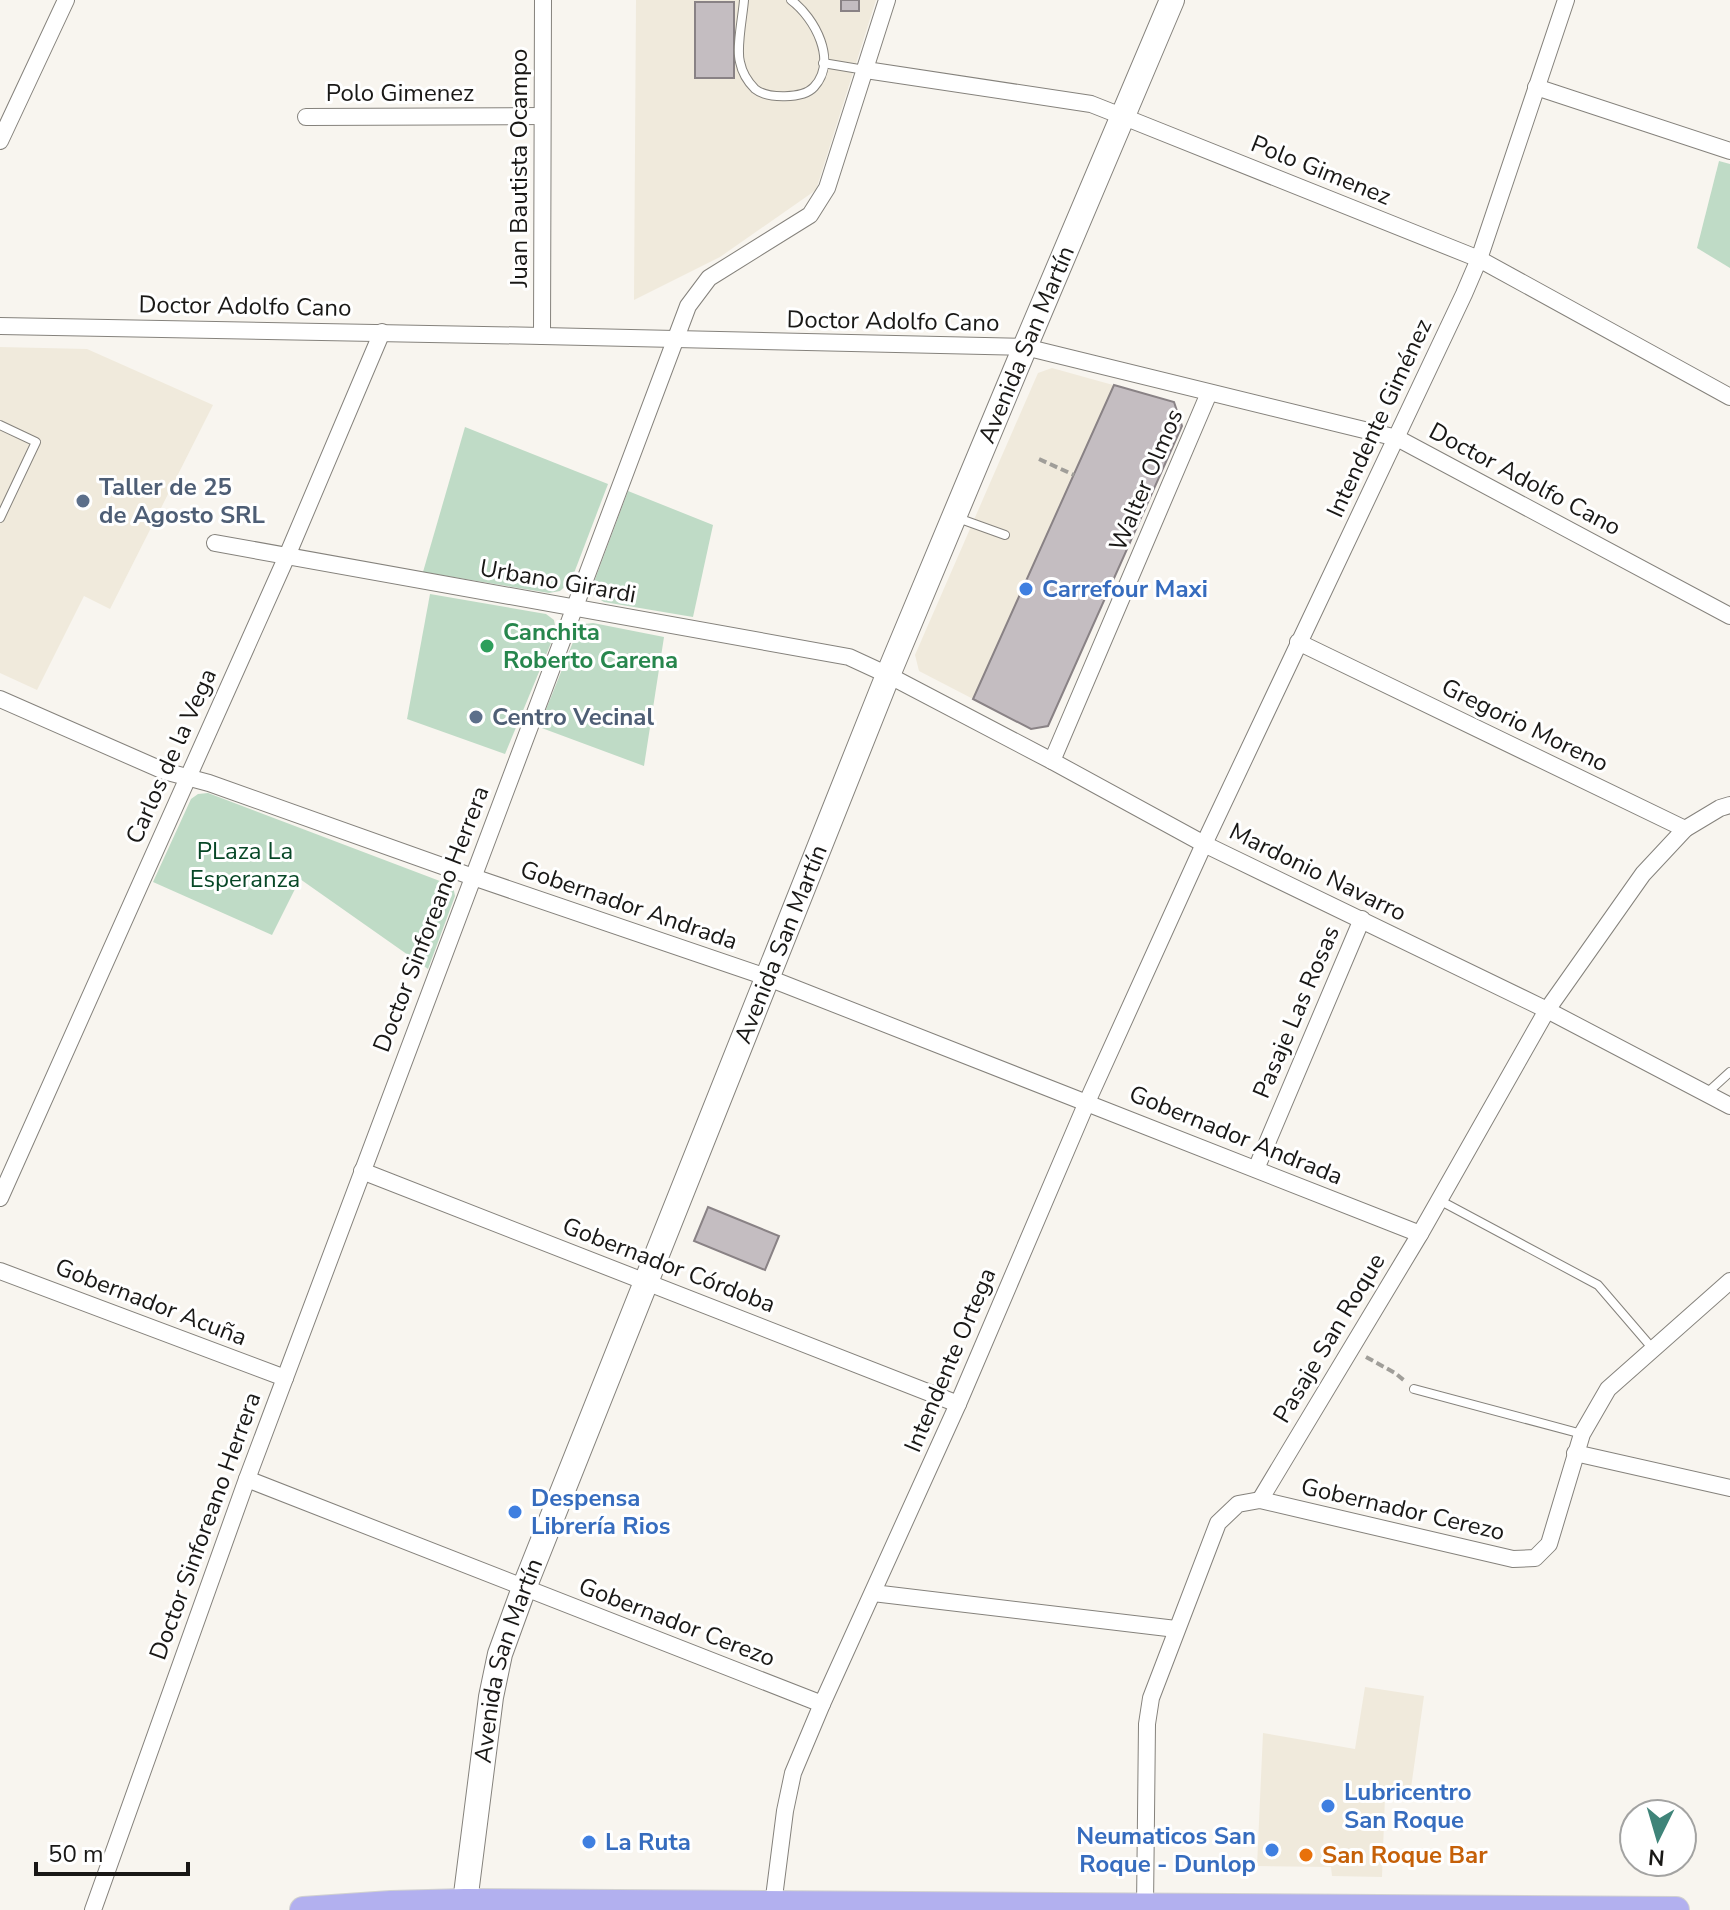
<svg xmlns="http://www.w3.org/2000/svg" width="1730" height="1910" viewBox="0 0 1730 1910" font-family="'Nunito Sans',sans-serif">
	<rect width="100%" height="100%" fill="#f8f5ef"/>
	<!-- built -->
	<g fill="#f0eadc">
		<polygon points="636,0 876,0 816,190 720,257 634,300"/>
		<polygon points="0,347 87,349 213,405 110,609 84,596 37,690 0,673"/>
		<polygon points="1052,368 1174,402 1182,426 1048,726 1031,729 919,671 915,655 1038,373"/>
		<polygon points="1365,1687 1424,1696 1410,1795 1385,1796 1382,1877 1332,1876 1331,1867 1257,1866 1263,1733 1355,1749"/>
	</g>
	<!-- green -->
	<g fill="#bfdbc6">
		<polygon points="1719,161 1730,164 1730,268 1697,248"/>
		<polygon points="465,427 608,484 571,581 560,591 549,593 423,572"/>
		<polygon points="628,491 713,525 693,617 604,602 593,595 594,582"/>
		<polygon points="430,594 546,614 554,620 556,631 505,754 407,719"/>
		<polygon points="593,623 664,637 644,766 539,727 577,632 584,624"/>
		<polygon points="208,793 453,886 455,896 428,969 300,879 272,935 153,882 191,799 198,794"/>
	</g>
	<!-- building -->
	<g fill="#c4bdc1" stroke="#898285" stroke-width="2">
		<rect x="841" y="0" width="18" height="11"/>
		<rect x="695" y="2" width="39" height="76"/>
		<polygon points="1114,385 1174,402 1182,426 1048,726 1031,729 973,699"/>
		<polygon points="708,1207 779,1236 765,1270 694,1241"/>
	</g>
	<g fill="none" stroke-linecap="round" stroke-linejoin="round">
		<!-- lane casing -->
		<g stroke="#85827c" stroke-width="10">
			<g id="lane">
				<path d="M744 0C743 15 736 48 740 62 742 72 748 82 755 89 767 99 803 99 814 87 838 61 815 18 791 0"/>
				<polyline points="823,63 865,70"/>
				<polyline points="0,425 36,442 0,518"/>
				<polyline points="955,517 1005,535"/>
				<polyline points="1707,1093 1730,1072"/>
				<polyline points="1439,1200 1598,1285 1653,1349"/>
				<polyline points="1414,1389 1582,1434"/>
			</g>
		</g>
		<!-- street casing -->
		<g stroke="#85827c" stroke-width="18">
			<g id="street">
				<polyline points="866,70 1091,104 1124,117 1479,259 1730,397"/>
				<polyline points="1536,87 1730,151"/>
				<polyline points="306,117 542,116"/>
				<polyline points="0,141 66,0"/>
				<polyline points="0,326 542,336 1025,347 1397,438 1730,616"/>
				<polyline points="542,336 543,0"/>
				<polyline points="215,543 849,657 888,675 1052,761 1204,844 1547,1010 1730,1106"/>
				<polyline points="1298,642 1685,829"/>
				<polyline points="0,699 164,771 209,783 473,877 766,977 1420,1234"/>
				<polyline points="1052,761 1209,393"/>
				<polyline points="1256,1169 1362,919"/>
				<polyline points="362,1171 958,1404"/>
				<polyline points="0,1198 287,556 382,332"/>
				<polyline points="0,1271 285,1378"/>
				<polyline points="1575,1453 1730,1488"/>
				<polyline points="247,1479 822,1704"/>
				<polyline points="1260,1500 1420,1234 1547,1010 1643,874 1685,829 1720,808 1730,805"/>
				<polyline points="873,1593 1176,1629"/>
				<polyline points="773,1905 785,1811 793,1773 822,1704 958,1404 1087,1102 1204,844 1464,294 1479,259 1566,0"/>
				<polyline points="1145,1907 1147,1724 1151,1698 1218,1523 1238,1504 1260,1500 1513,1559 1535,1558 1549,1544 1582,1434 1608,1389 1730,1281"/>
				<polyline points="93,1910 247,1479 688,306 709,278 810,215 827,188 887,0"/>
			</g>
		</g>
		<!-- secondary casing -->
		<g stroke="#85827c" stroke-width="26">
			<g id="secondary">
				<path id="s1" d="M464 1910 491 1697 500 1654 524 1588 888 675 1025 347 1172 0"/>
			</g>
		</g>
		<!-- primary casing -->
		<g stroke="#d1d1d0" stroke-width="28">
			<polyline id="primary" points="303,1910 391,1904 465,1902 1676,1910"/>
		</g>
		<!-- path -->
		<g stroke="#a09e99" stroke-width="4" stroke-dasharray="8 4" stroke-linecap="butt">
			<polyline points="1039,459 1074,475"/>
			<polyline points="1366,1357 1395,1373 1406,1382"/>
		</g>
		<!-- lane -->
		<use href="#lane" stroke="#fff" stroke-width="8"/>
		<!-- street -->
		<use href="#street" stroke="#fff" stroke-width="16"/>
		<!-- secondary -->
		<use href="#secondary" stroke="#fff" stroke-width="24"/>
		<!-- primary -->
		<use href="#primary" stroke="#b2b0ef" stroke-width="26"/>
	</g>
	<!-- markers -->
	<g fill="#5c6f8a" stroke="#fff" stroke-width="3">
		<circle cx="83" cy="501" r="8"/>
		<circle cx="476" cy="717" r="8"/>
	</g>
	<g fill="#3f7fe0" stroke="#fff" stroke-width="3">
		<circle cx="1026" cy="589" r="8"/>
		<circle cx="515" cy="1512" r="8"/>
		<circle cx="1328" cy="1806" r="8"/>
		<circle cx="589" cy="1842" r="8"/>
		<circle cx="1272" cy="1850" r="8"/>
	</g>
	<circle fill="#2e9e5b" stroke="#fff" stroke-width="3" cx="487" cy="646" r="8"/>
	<circle fill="#e8710a" stroke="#fff" stroke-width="3" cx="1306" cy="1855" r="8"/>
	<g text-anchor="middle" stroke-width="6" stroke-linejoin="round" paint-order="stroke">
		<!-- street labels -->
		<g font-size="24" fill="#191816" stroke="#fff">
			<text x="400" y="101">Polo Gimenez</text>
			<text transform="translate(519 168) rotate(-90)" y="8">Juan Bautista Ocampo</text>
			<text transform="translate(1321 170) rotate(22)" y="8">Polo Gimenez</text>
			<text transform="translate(245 306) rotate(1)" y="8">Doctor Adolfo Cano</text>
			<text transform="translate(893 321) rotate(1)" y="8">Doctor Adolfo Cano</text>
			<text dy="8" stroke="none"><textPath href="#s1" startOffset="1670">Avenida San Martín</textPath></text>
			<text transform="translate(1379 418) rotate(-65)" y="8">Intendente Giménez</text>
			<text transform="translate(1525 479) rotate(28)" y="8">Doctor Adolfo Cano</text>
			<text transform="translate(1146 480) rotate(-67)" y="8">Walter Olmos</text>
			<text transform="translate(558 581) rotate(10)" y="8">Urbano Girardi</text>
			<text transform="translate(1525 725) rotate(26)" y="8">Gregorio Moreno</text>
			<text transform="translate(171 756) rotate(-66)" y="8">Carlos de la Vega</text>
			<text transform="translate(1318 872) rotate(26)" y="8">Mardonio Navarro</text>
			<text transform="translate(629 905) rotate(19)" y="8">Gobernador Andrada</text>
			<text transform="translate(431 919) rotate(-69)" y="8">Doctor Sinforeano Herrera</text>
			<text dy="8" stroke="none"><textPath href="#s1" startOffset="1022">Avenida San Martín</textPath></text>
			<text transform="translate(1296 1012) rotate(-67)" y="8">Pasaje Las Rosas</text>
			<text transform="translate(1236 1135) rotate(22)" y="8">Gobernador Andrada</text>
			<text transform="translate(669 1265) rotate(21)" y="8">Gobernador Córdoba</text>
			<text transform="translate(151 1302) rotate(21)" y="8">Gobernador Acuña</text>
			<text transform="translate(1329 1338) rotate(-59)" y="8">Pasaje San Roque</text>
			<text transform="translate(950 1360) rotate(-67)" y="8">Intendente Ortega</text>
			<text transform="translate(1403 1509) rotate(13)" y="8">Gobernador Cerezo</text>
			<text transform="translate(205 1526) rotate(-70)" y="8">Doctor Sinforeano Herrera</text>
			<text transform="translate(677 1622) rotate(21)" y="8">Gobernador Cerezo</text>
			<text dy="8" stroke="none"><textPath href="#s1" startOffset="254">Avenida San Martín</textPath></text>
		</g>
		<!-- service labels -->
		<g font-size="24" font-weight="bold" fill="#4e5e75" stroke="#fff" text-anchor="start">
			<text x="99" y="495">Taller de 25<tspan x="99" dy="28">de Agosto SRL</tspan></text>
			<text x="492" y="725">Centro Vecinal</text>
		</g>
		<!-- shop labels -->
		<g font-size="24" font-weight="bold" fill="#366cbe" stroke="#fff" text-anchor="start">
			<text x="1042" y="597">Carrefour Maxi</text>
			<text x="531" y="1506">Despensa<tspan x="531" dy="28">Librería Rios</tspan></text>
			<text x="1344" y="1800">Lubricentro<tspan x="1344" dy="28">San Roque</tspan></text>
			<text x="1256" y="1844" text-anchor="end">Neumaticos San<tspan x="1256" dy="28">Roque - Dunlop</tspan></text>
			<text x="605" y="1850">La Ruta</text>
		</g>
		<!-- leisure labels -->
		<g font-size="24" font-weight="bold" fill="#27864d" stroke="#fff" text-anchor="start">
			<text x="503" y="640">Canchita<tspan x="503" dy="28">Roberto Carena</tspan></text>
		</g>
		<!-- park labels -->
		<g font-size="24" fill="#074726" stroke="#fff">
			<text x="245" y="859">PLaza La<tspan x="245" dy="28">Esperanza</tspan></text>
		</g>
		<!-- food labels -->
		<g font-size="24" font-weight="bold" fill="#c56008" stroke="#fff" text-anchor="start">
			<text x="1322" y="1863">San Roque Bar</text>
		</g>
	</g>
	<!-- north arrow -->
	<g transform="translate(1658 1838) rotate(185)"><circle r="38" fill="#ffffff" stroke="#a3a3a2" stroke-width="2"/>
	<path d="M0-6L14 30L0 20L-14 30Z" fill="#3f8479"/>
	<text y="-12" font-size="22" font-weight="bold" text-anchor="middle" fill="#191816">N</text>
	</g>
	<!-- scale -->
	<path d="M36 1862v12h152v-12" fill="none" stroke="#191816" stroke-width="4"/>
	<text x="48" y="1862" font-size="24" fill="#191816" stroke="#ffffff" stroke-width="6" paint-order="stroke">50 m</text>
</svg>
